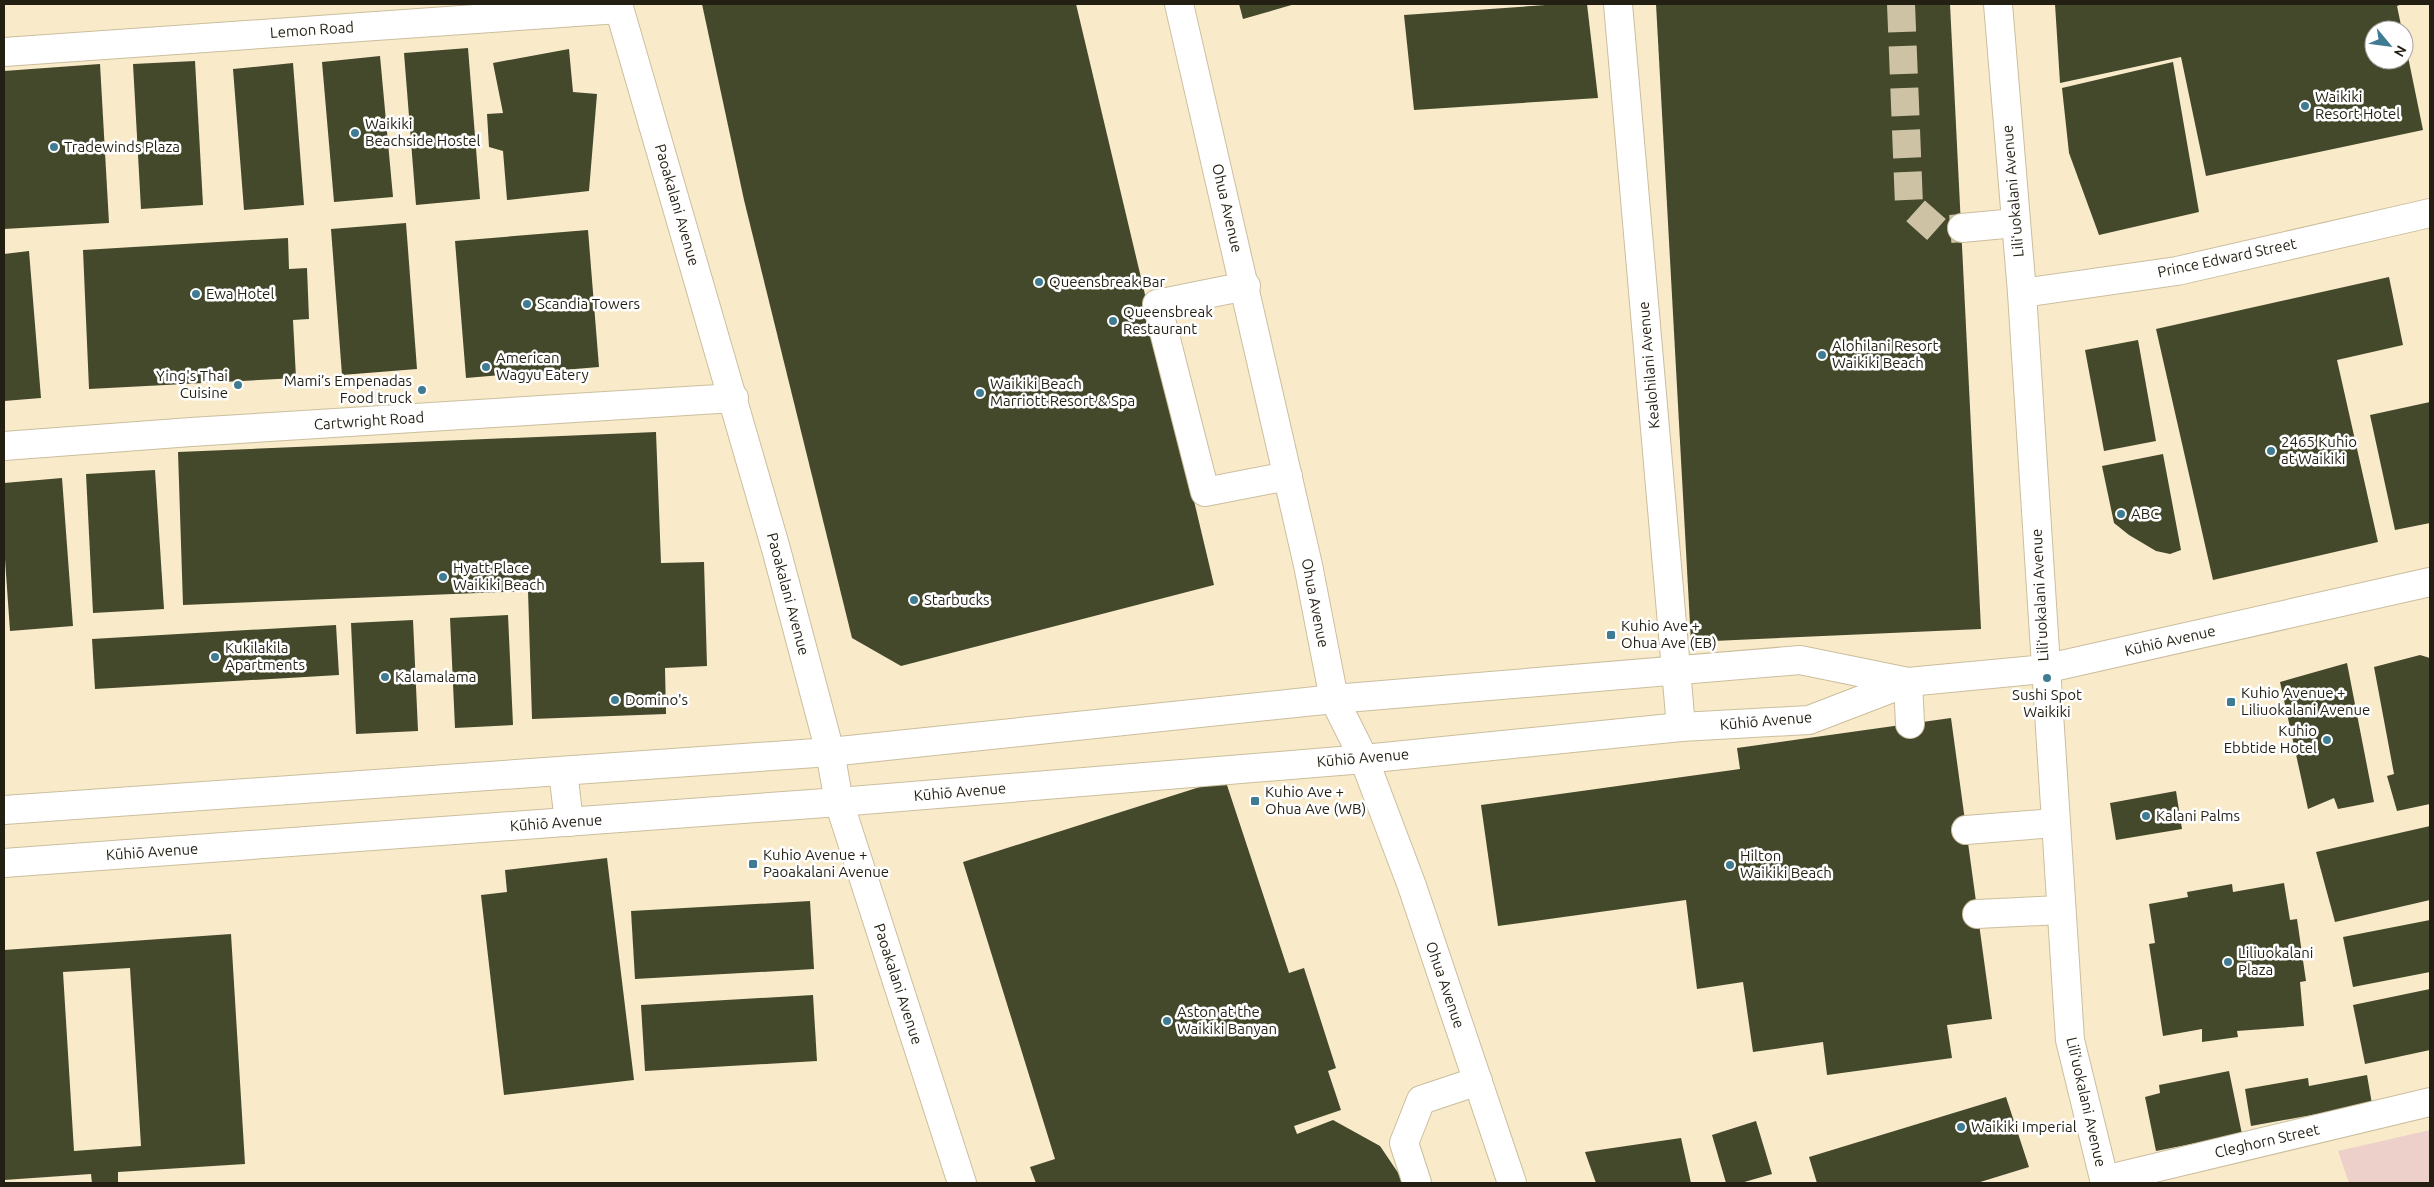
<svg xmlns="http://www.w3.org/2000/svg" width="2434" height="1187" viewBox="0 0 2434 1187" font-family="Ubuntu,sans-serif">
	<rect width="100%" height="100%" fill="#f9ebca"/>
	<!-- green -->
	<polygon fill="#edd0c9" points="2430,1130 2430,1183 2349,1183 2338,1151"/>
	<!-- building -->
	<g fill="#44492c" fill-rule="evenodd">
		<polygon points="702,4 1076,4 1214,585 901,666 852,638 744,200"/>
		<polygon points="1239,4 1295,4 1243,19"/>
		<polygon points="1560,4 1587,4 1598,98 1414,110 1404,15"/>
		<polygon points="1656,4 1950,4 1981,629 1691,642"/>
		<polygon points="2055,4 2402,4 2397,6 2402,30 2374,30 2374,60 2404,60 2405,42 2423,130 2206,176 2181,57 2060,83"/>
		<polygon points="468,48 480,199 416,205 404,53"/>
		<polygon points="569,49 573,92 597,94 589,191 507,200 503,151 489,147 487,114 503,113 493,63"/>
		<polygon points="380,56 393,197 334,202 322,62"/>
		<polygon points="195,61 203,205 141,209 133,64"/>
		<polygon points="2173,62 2199,212 2099,235 2069,153 2062,88"/>
		<polygon points="293,63 304,205 244,210 233,69"/>
		<polygon points="100,64 109,223 4,229 4,71"/>
		<polygon points="406,223 417,369 342,375 331,229"/>
		<polygon points="588,230 599,367 466,378 455,241"/>
		<polygon points="288,238 289,269 307,268 309,319 293,320 296,378 89,389 83,250"/>
		<polygon points="29,251 41,398 4,401 4,254"/>
		<polygon points="2389,277 2403,345 2337,360 2378,542 2213,580 2156,329"/>
		<polygon points="2138,340 2156,441 2104,451 2085,350"/>
		<polygon points="2430,402 2430,523 2395,530 2370,415"/>
		<polygon points="656,432 661,563 704,562 707,666 665,668 666,714 532,719 528,591 183,605 178,452"/>
		<polygon points="2163,454 2181,550 2170,554 2156,551 2129,535 2114,523 2102,466"/>
		<polygon points="155,470 164,609 93,613 86,474"/>
		<polygon points="62,478 73,626 10,631 4,545 4,483"/>
		<polygon points="508,615 513,725 455,728 450,618"/>
		<polygon points="413,620 418,731 356,734 351,623"/>
		<polygon points="336,625 339,675 95,689 92,639"/>
		<polygon points="2420,655 2430,658 2430,804 2397,811 2387,776 2394,774 2374,667"/>
		<polygon points="2347,663 2374,802 2338,809 2334,798 2308,809 2280,682"/>
		<polygon points="1951,718 1992,1019 1947,1025 1952,1058 1827,1075 1823,1042 1753,1052 1743,982 1697,989 1686,900 1498,926 1481,805 1740,769 1737,748"/>
		<polygon points="1225,779 1289,973 1304,968 1336,1068 1328,1071 1341,1110 1294,1126 1297,1134 1333,1120 1380,1146 1405,1183 1036,1183 1030,1167 1055,1159 963,862"/>
		<polygon points="2176,791 2182,829 2116,840 2110,803"/>
		<polygon points="2430,826 2430,900 2335,922 2316,852"/>
		<polygon points="607,858 634,1080 504,1095 481,895 507,892 505,870"/>
		<polygon points="2284,883 2290,920 2297,919 2306,981 2300,982 2304,1026 2237,1031 2238,1037 2202,1042 2202,1029 2163,1036 2149,944 2155,943 2149,904 2188,897 2187,892 2232,884 2233,892"/>
		<polygon points="810,901 814,969 635,979 631,911"/>
		<polygon points="2430,920 2430,972 2353,987 2343,937"/>
		<path d="M231 934 245 1164 118 1172V1183H92L91 1174 4 1180V950ZM130 968 141 1146 74 1151 63 972Z"/>
		<polygon points="2430,989 2430,1050 2365,1064 2353,1005"/>
		<polygon points="813,995 817,1061 645,1071 641,1005"/>
		<polygon points="2229,1071 2242,1134 2156,1151 2145,1097 2160,1093 2159,1085"/>
		<polygon points="2367,1075 2372,1104 2251,1126 2245,1089 2308,1078 2309,1086"/>
		<polygon points="2006,1097 2029,1167 1977,1183 1817,1183 1809,1157"/>
		<polygon points="1756,1121 1772,1174 1741,1183 1726,1183 1712,1135"/>
		<polygon points="1681,1138 1691,1183 1596,1183 1585,1152"/>
	</g>
	<g fill="none" stroke-linecap="round" stroke-linejoin="round">
		<!-- minor-tunnel -->
		<polyline stroke="#cec2a5" stroke-width="28" stroke-dasharray="28 14" stroke-linecap="butt" points="1901,4 1909,205 1937,230 1962,228"/>
		<!-- minor casing -->
		<g stroke="#cbbe9e" stroke-width="30">
			<g id="minor">
				<polyline points="618,4 776,549 830,752 839,802 962,1183"/>
				<polyline points="1179,4 1308,565 1334,699 1364,759 1412,886 1512,1183"/>
				<polyline points="1618,4 1681,727"/>
				<polyline points="1998,4 2022,293 2070,1040 2105,1183"/>
				<polyline points="4,52 619,9"/>
				<polyline points="1962,228 2015,223"/>
				<polyline points="1246,286 1157,304 1205,492 1288,476"/>
				<polyline points="2022,293 2177,271 2430,213"/>
				<polyline points="4,446 191,432 734,398"/>
				<polyline points="1908,682 1910,724"/>
				<polyline points="563,771 569,822"/>
				<polyline points="4,810 830,752 1334,699 1800,660 1908,682"/>
				<polyline points="1966,830 2055,823"/>
				<polyline points="4,863 839,802 1364,759 1681,727 1809,720 1908,682 2044,669 2430,582"/>
				<polyline points="1977,914 2061,910"/>
				<polyline points="2104,1180 2430,1102"/>
				<polyline points="1417,1183 1404,1143 1421,1100 1478,1081"/>
			</g>
		</g>
		<!-- minor -->
		<use href="#minor" stroke="#fff" stroke-width="28"/>
	</g>
	<!-- markers -->
	<g fill="#3f7b92" stroke="#fff" stroke-width="2">
		<circle cx="2305" cy="106" r="5"/>
		<circle cx="355" cy="133" r="5"/>
		<circle cx="54" cy="147" r="5"/>
		<circle cx="1039" cy="282" r="5"/>
		<circle cx="196" cy="294" r="5"/>
		<circle cx="527" cy="304" r="5"/>
		<circle cx="1113" cy="321" r="5"/>
		<circle cx="1822" cy="355" r="5"/>
		<circle cx="486" cy="367" r="5"/>
		<circle cx="238" cy="385" r="5"/>
		<circle cx="422" cy="390" r="5"/>
		<circle cx="980" cy="393" r="5"/>
		<circle cx="2271" cy="451" r="5"/>
		<circle cx="2121" cy="514" r="5"/>
		<circle cx="443" cy="577" r="5"/>
		<circle cx="914" cy="600" r="5"/>
		<rect x="1606" y="630" width="10" height="10" rx="2.5"/>
		<circle cx="215" cy="657" r="5"/>
		<circle cx="385" cy="677" r="5"/>
		<circle cx="2047" cy="678" r="5"/>
		<circle cx="615" cy="700" r="5"/>
		<rect x="2226" y="697" width="10" height="10" rx="2.5"/>
		<circle cx="2327" cy="740" r="5"/>
		<rect x="1250" y="796" width="10" height="10" rx="2.5"/>
		<circle cx="2146" cy="816" r="5"/>
		<rect x="748" y="859" width="10" height="10" rx="2.5"/>
		<circle cx="1730" cy="865" r="5"/>
		<circle cx="2228" cy="962" r="5"/>
		<circle cx="1167" cy="1021" r="5"/>
		<circle cx="1961" cy="1127" r="5"/>
	</g>
	<g text-anchor="middle" stroke-width="5" stroke-linejoin="round" paint-order="stroke">
		<!-- street labels -->
		<g font-size="15" fill="#241f13" stroke="#fff">
			<text transform="translate(312 30) rotate(-4)" y="5">Lemon Road</text>
			<text transform="translate(2013 191) rotate(-95)" y="5">Liliʻuokalani Avenue</text>
			<text transform="translate(677 205) rotate(74)" y="5">Paoakalani Avenue</text>
			<text transform="translate(1227 208) rotate(77)" y="5">Ohua Avenue</text>
			<text transform="translate(2227 258) rotate(-12)" y="5">Prince Edward Street</text>
			<text transform="translate(1649 365) rotate(-95)" y="5">Kealohilani Avenue</text>
			<text transform="translate(369 421) rotate(-4)" y="5">Cartwright Road</text>
			<text transform="translate(788 594) rotate(75)" y="5">Paoakalani Avenue</text>
			<text transform="translate(2040 595) rotate(-93)" y="5">Liliʻuokalani Avenue</text>
			<text transform="translate(1315 603) rotate(79)" y="5">Ohua Avenue</text>
			<text transform="translate(2170 641) rotate(-13)" y="5">Kūhiō Avenue</text>
			<text transform="translate(1766 721) rotate(-5)" y="5">Kūhiō Avenue</text>
			<text transform="translate(1363 758) rotate(-5)" y="5">Kūhiō Avenue</text>
			<text transform="translate(960 792) rotate(-5)" y="5">Kūhiō Avenue</text>
			<text transform="translate(556 823) rotate(-4)" y="5">Kūhiō Avenue</text>
			<text transform="translate(152 852) rotate(-4)" y="5">Kūhiō Avenue</text>
			<text transform="translate(898 984) rotate(72)" y="5">Paoakalani Avenue</text>
			<text transform="translate(1445 985) rotate(71)" y="5">Ohua Avenue</text>
			<text transform="translate(2086 1102) rotate(77)" y="5">Liliʻuokalani Avenue</text>
			<text transform="translate(2267 1141) rotate(-13)" y="5">Cleghorn Street</text>
		</g>
		<!-- poi labels -->
		<g font-size="15" fill="#241f13" stroke="#fff" text-anchor="start">
			<text x="2315" y="102">Waikiki<tspan x="2315" dy="17">Resort Hotel</tspan></text>
			<text x="365" y="129">Waikiki<tspan x="365" dy="17">Beachside Hostel</tspan></text>
			<text x="64" y="152">Tradewinds Plaza</text>
			<text x="1049" y="287">Queensbreak Bar</text>
			<text x="206" y="299">Ewa Hotel</text>
			<text x="537" y="309">Scandia Towers</text>
			<text x="1123" y="317">Queensbreak<tspan x="1123" dy="17">Restaurant</tspan></text>
			<text x="1832" y="351">Alohilani Resort<tspan x="1832" dy="17">Waikiki Beach</tspan></text>
			<text x="496" y="363">American<tspan x="496" dy="17">Wagyu Eatery</tspan></text>
			<text x="228" y="381" text-anchor="end">Ying's Thai<tspan x="228" dy="17">Cuisine</tspan></text>
			<text x="412" y="386" text-anchor="end">Mami’s Empenadas<tspan x="412" dy="17">Food truck</tspan></text>
			<text x="990" y="389">Waikiki Beach<tspan x="990" dy="17">Marriott Resort &amp; Spa</tspan></text>
			<text x="2281" y="447">2465 Kuhio<tspan x="2281" dy="17">at Waikiki</tspan></text>
			<text x="2131" y="519">ABC</text>
			<text x="453" y="573">Hyatt Place<tspan x="453" dy="17">Waikiki Beach</tspan></text>
			<text x="924" y="605">Starbucks</text>
			<text x="1621" y="631">Kuhio Ave +<tspan x="1621" dy="17">Ohua Ave (EB)</tspan></text>
			<text x="225" y="653">Kukilakila<tspan x="225" dy="17">Apartments</tspan></text>
			<text x="395" y="682">Kalamalama</text>
			<text x="2241" y="698">Kuhio Avenue +<tspan x="2241" dy="17">Liliuokalani Avenue</tspan></text>
			<text x="2047" y="700" text-anchor="middle">Sushi Spot<tspan x="2047" dy="17">Waikiki</tspan></text>
			<text x="625" y="705">Domino's</text>
			<text x="2317" y="736" text-anchor="end">Kuhio<tspan x="2317" dy="17">Ebbtide Hotel</tspan></text>
			<text x="1265" y="797">Kuhio Ave +<tspan x="1265" dy="17">Ohua Ave (WB)</tspan></text>
			<text x="2156" y="821">Kalani Palms</text>
			<text x="763" y="860">Kuhio Avenue +<tspan x="763" dy="17">Paoakalani Avenue</tspan></text>
			<text x="1740" y="861">Hilton<tspan x="1740" dy="17">Waikiki Beach</tspan></text>
			<text x="2238" y="958">Liliuokalani<tspan x="2238" dy="17">Plaza</tspan></text>
			<text x="1177" y="1017">Aston at the<tspan x="1177" dy="17">Waikiki Banyan</tspan></text>
			<text x="1971" y="1132">Waikiki Imperial</text>
		</g>
	</g>
	<!-- border -->
	<rect width="2434" height="1187" fill="none" stroke="#241f13" stroke-width="10"/>
	<!-- north arrow -->
	<g transform="translate(2389 45) rotate(119)"><circle r="24" fill="#ffffff" stroke="#a7a5a1"/>
	<path d="M0-4L9 19L0 12L-9 19Z" fill="#3f7b92"/>
	<text y="-8" font-size="14" font-weight="bold" text-anchor="middle" fill="#241f13">N</text>
	</g>
</svg>
